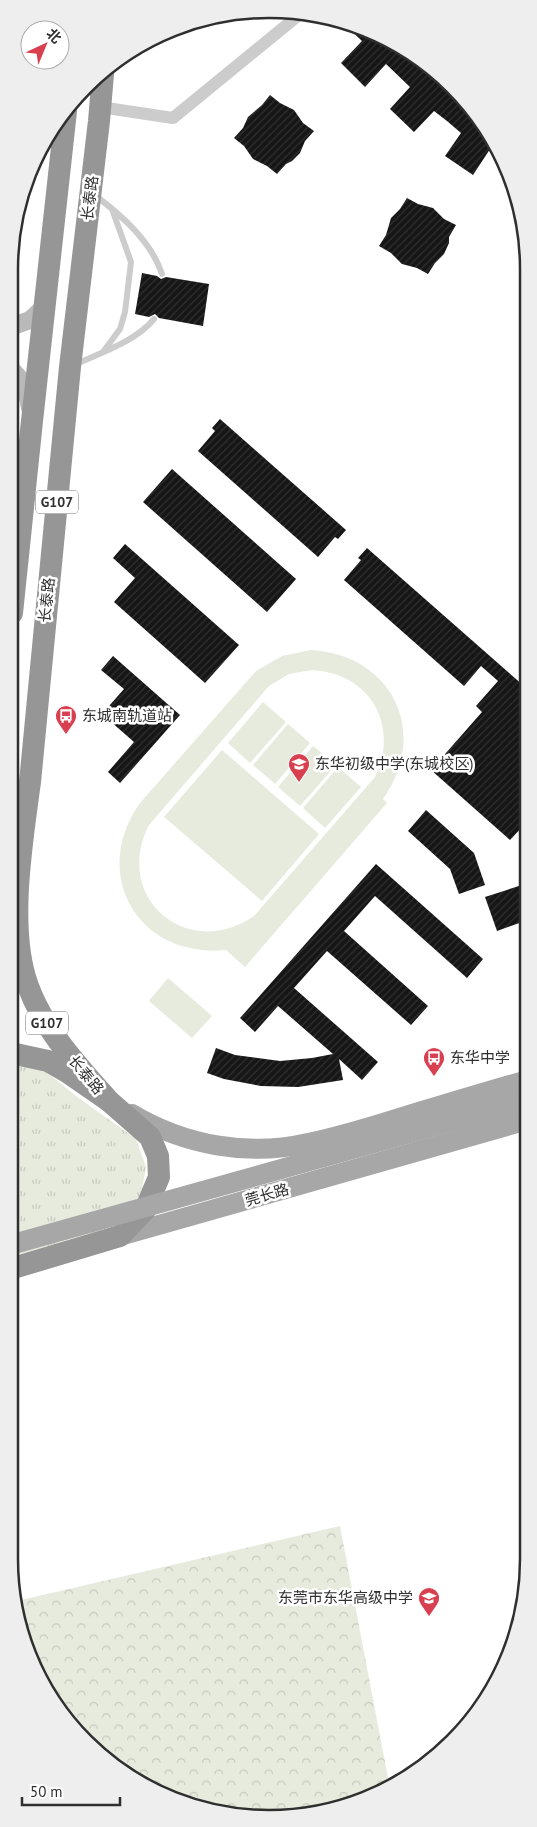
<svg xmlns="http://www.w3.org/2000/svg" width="537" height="1827" viewBox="0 0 537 1827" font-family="'PT Sans','Noto Sans SC',sans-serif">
	<defs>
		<pattern id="grass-tufts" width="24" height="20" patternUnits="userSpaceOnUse" patternTransform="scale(1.25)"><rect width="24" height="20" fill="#e6ebde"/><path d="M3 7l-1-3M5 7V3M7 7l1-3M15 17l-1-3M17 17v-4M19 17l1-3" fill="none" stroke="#c6cabf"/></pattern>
		<pattern id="forest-crowns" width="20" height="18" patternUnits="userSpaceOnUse" patternTransform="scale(1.25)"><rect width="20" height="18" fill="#e6ebde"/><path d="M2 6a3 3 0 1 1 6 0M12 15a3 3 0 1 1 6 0" fill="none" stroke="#c6cabf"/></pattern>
		<pattern id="building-hatch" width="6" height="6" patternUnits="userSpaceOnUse" patternTransform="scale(1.25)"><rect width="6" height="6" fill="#161616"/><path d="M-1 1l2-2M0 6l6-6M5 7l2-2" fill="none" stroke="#303030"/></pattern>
	</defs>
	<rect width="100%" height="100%" fill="#fff"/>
	<!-- grass -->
	<polygon fill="url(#grass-tufts)" points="11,1064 43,1069 76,1096 136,1139 146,1167 142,1189 129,1218 104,1233 10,1263"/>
	<!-- forest -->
	<polygon fill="url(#forest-crowns)" points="340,1526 389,1783 336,1809 235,1816 153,1791 73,1730 28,1658 17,1601"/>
	<!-- pitch -->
	<g fill="#e6ebde" fill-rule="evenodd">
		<path d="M311 650C393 655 430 733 383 799L387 803 245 967 226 950C139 959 89 875 140 803L256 671 282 656ZM312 670C370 673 400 725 375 777L254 916C187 962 112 897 149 825L269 686 289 674Z"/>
		<polygon points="263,702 286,722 250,763 228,743"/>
		<polygon points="288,724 310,743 275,784 253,765"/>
		<polygon points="313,746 336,765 300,806 278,787"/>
		<polygon points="222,750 319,834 262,901 164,817"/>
		<polygon points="338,767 361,787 325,828 303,808"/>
		<polygon points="168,978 212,1016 192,1038 149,1001"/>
	</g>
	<!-- building -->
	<g fill="url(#building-hatch)">
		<polygon points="343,23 394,42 459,103 474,113 494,143 473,175 445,156 461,133 447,121 434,111 414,132 390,109 410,87 386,64 365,87 341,63 362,41"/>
		<polygon points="270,95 280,103 294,110 303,123 314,131 305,141 300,153 292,161 286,164 277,174 267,166 253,159 244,146 234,138 243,128 248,117 262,105"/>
		<polygon points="407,198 418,204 433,208 444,219 456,225 449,237 449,243 444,254 435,263 428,274 417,268 402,264 391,253 379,246 386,235 391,218 400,209"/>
		<polygon points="142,273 157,276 161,279 166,277 209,284 203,326 159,318 155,314 149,317 135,314"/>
		<polygon points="220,419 346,530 338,539 335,537 318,557 198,451 215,431 212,428"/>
		<polygon points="172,469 296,579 267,612 143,502"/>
		<polygon points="125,544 239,645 205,683 114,602 135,578 113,558"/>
		<polygon points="367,548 525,687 525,824 510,840 431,770 482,712 476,706 498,681 481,666 464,686 344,580 361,560 358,558"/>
		<polygon points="113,656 180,715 120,783 108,772 134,742 102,714 124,689 101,670"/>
		<polygon points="426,810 474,853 485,885 459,894 450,869 408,831"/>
		<polygon points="376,864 483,959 467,978 375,896 344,931 428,1006 411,1025 327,951 294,988 378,1062 362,1080 339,1059 343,1080 298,1087 261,1086 224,1079 207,1073 216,1048 235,1055 280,1061 312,1058 333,1054 278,1006 255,1032 240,1018"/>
		<polygon points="525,884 525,921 497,931 485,897"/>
	</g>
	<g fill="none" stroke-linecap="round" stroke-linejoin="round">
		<!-- lane -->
		<g stroke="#ccc" stroke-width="6">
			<path d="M96 196C122 216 151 241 162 274"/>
			<polyline points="103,352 120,329 125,312 131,262 112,209"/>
			<path d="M76 364C102 352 135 342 154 319"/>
		</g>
		<!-- street -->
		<polyline stroke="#ccc" stroke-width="12" points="100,107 173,118 300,14"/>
		<!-- secondary -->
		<g stroke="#b9b9b9" stroke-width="18">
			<polyline points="13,326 30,320 44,307"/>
			<path d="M13 371C25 383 27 392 30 408"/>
		</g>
		<!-- primary -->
		<g stroke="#a7a7a7" stroke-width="20">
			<path d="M132 1114C184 1145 248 1157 308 1143 338 1137 367 1128 396 1119 439 1106 482 1093 524 1081"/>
			<polyline points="120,1236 524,1121"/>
		</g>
		<!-- highway -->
		<g stroke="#969696" stroke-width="22">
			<path d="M103 74 99 121 70 367 30 782C22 841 7 930 28 986 44 1030 78 1066 109 1101"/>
			<polyline points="12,613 32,421 66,111"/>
			<polyline points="10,1269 120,1236 145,1210 159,1177 158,1156 150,1137 109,1101 67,1072 48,1061 11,1053"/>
		</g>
		<!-- primary-bridge -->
		<polyline stroke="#a7a7a7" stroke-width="20" points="10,1245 524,1101"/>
	</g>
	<!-- icons -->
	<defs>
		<g id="bus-pin" transform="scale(1.125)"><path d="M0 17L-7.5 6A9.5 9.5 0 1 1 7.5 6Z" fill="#d84050" stroke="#fff"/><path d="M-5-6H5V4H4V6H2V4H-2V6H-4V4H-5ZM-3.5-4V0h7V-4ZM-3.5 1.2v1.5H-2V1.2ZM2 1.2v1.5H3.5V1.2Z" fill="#fff"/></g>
		<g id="school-pin" transform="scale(1.125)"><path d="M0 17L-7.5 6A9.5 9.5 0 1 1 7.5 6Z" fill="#d84050" stroke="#fff"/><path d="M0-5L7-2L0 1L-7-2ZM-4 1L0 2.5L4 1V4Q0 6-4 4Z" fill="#fff"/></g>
	</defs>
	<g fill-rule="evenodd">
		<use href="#bus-pin" x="66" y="716"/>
		<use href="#school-pin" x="299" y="764"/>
		<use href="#bus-pin" x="434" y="1058"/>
		<use href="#school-pin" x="429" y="1598"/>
	</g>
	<g text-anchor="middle" stroke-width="5" stroke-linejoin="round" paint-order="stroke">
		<!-- shield labels -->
		<g fill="#fff" stroke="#6d6d6d" stroke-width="1">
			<rect x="36" y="490.5" width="42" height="23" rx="4"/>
			<rect x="26" y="1011.5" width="42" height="23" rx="4"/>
		</g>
		<g font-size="14" font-weight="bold" fill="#2f2f2f">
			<text x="57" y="507">G107</text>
			<text x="47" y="1028">G107</text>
		</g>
		<!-- street labels -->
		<g font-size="15" fill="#2f2f2f" stroke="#fff">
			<text transform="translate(90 198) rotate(-83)" y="5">长泰路</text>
			<text transform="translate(47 600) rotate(-84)" y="5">长泰路</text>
			<text transform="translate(86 1075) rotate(50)" y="5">长泰路</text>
			<text transform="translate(267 1195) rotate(-16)" y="5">莞长路</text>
		</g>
		<!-- poi labels -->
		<g font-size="15" fill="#2f2f2f" stroke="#fff" text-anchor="start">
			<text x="82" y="721">东城南轨道站</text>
			<text x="315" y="769">东华初级中学(东城校区)</text>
			<text x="450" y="1063">东华中学</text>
			<text x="413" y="1603" text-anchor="end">东莞市东华高级中学</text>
		</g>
	</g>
	<!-- crop -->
	<path d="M0 0H537V1827H0ZM269 18H269A251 251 0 0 1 520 269V1559A251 251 0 0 1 269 1810H269A251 251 0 0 1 18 1559V269A251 251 0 0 1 269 18Z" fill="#eee" fill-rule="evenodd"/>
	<path fill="none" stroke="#2f2f2f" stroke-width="2.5" d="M269 18H269A251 251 0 0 1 520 269V1559A251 251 0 0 1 269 1810H269A251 251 0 0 1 18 1559V269A251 251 0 0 1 269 18Z"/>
	<!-- north arrow -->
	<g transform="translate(45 45) rotate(44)"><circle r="24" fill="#ffffff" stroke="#acacac"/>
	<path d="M0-4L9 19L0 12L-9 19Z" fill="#d84050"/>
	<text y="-8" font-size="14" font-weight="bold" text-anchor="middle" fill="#2f2f2f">北</text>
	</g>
	<!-- scale -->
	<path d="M22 1797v8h98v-8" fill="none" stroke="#2f2f2f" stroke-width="2.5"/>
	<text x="30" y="1797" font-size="15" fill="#2f2f2f" stroke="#ffffff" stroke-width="4" paint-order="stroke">50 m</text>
</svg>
